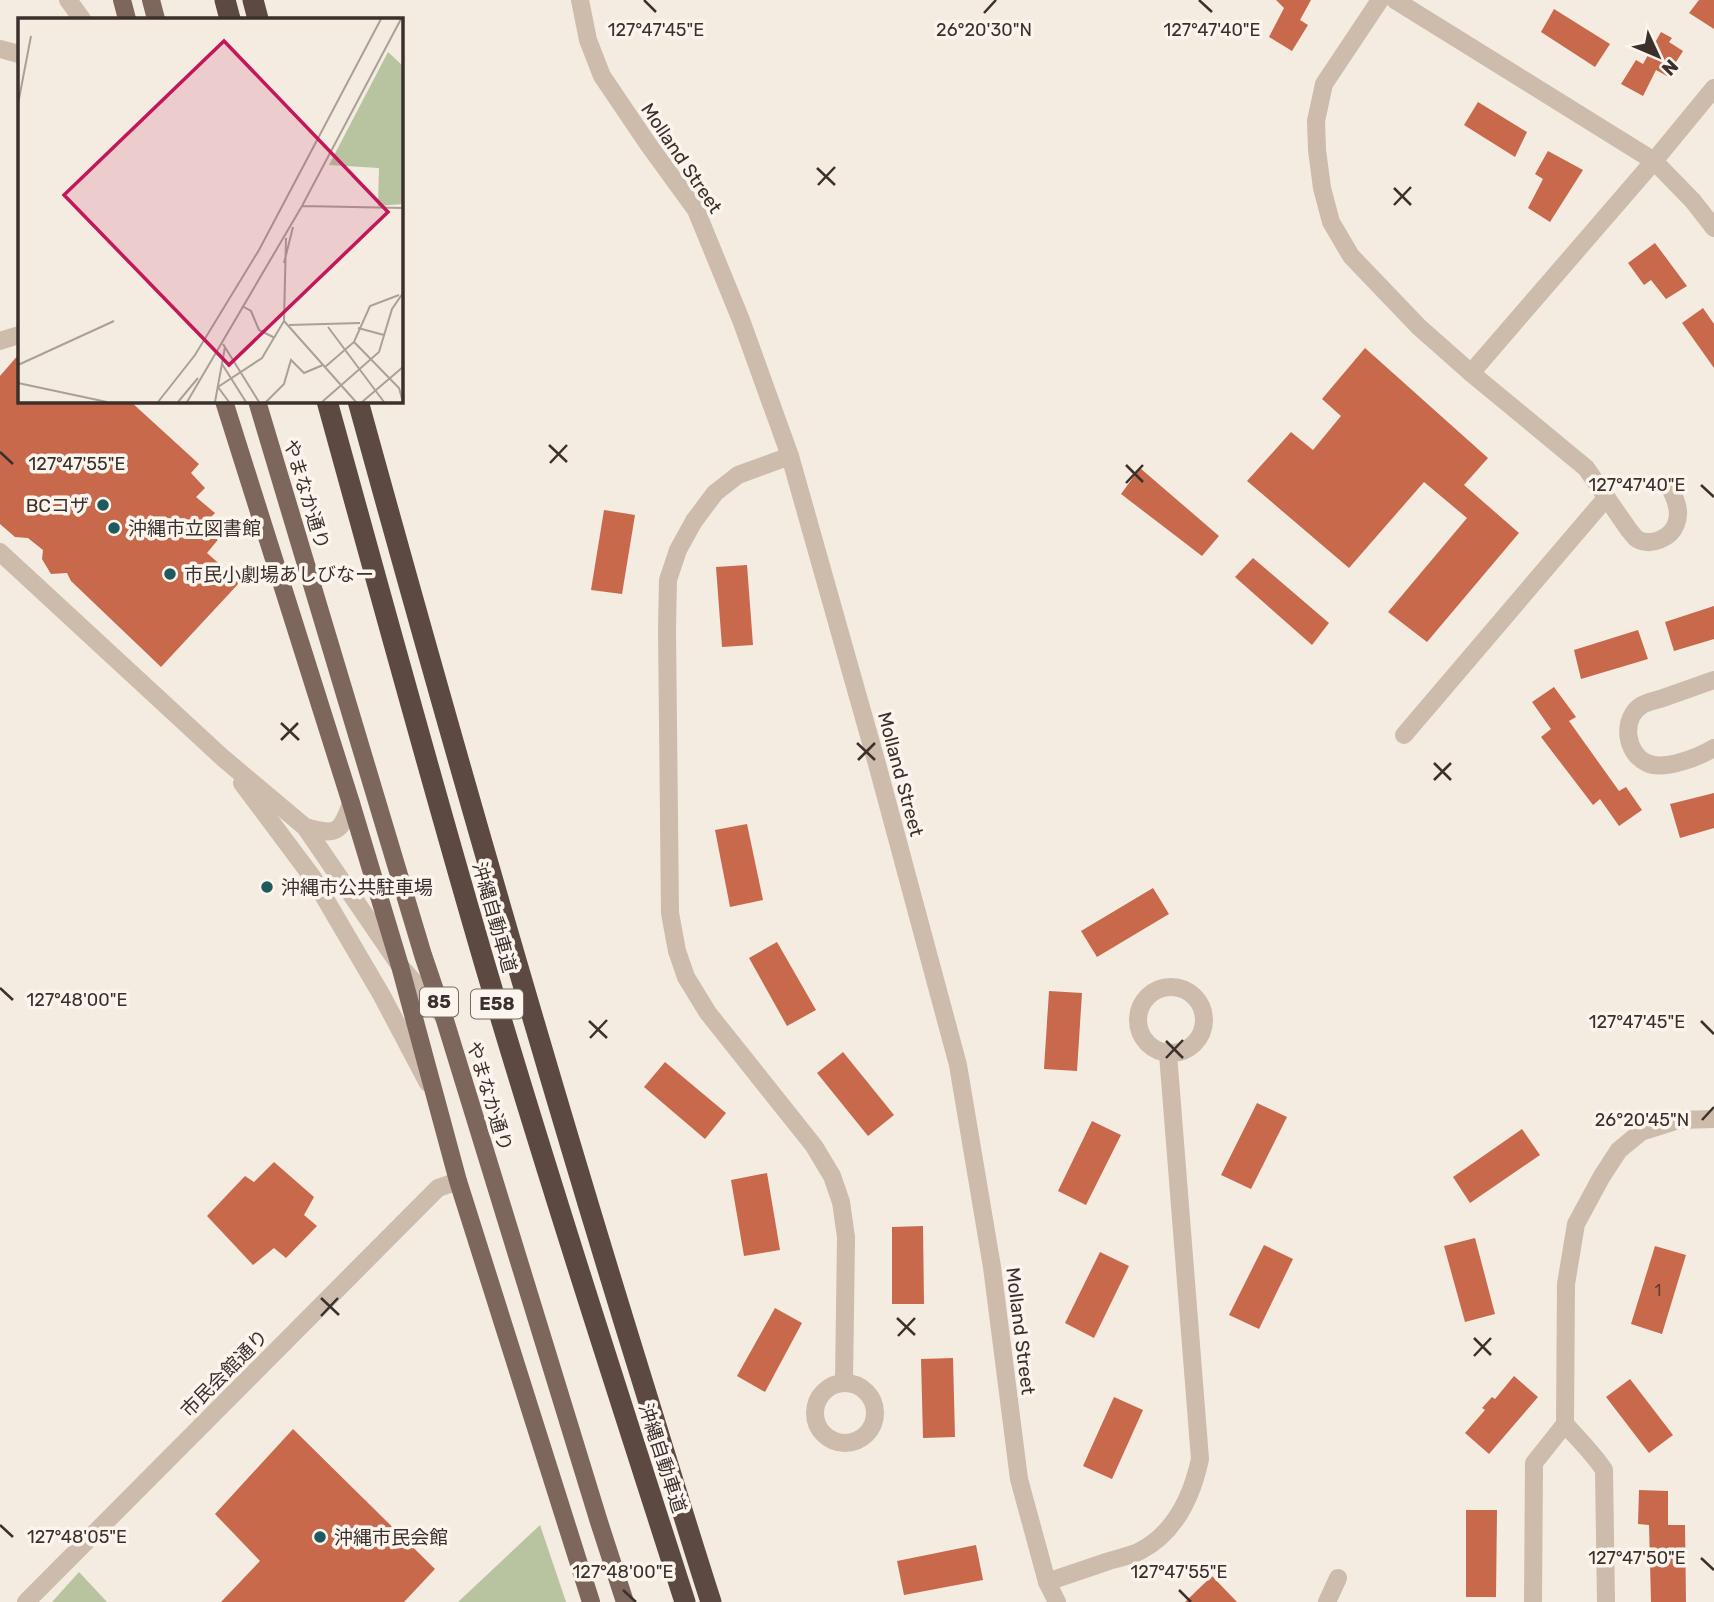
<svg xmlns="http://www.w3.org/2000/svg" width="1714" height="1602" viewBox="0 0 1714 1602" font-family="Rubik,'Noto Sans JP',sans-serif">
	<rect width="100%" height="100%" fill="#f4ebe1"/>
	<!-- green -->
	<g fill="#b8c4a0">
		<polygon points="540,1525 566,1602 458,1602"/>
		<polygon points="79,1572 107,1602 52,1602"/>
	</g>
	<!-- building -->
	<g fill="#c8694b">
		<polygon points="1276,0 1311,0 1300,20 1308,25 1292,51 1269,37 1284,8"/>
		<polygon points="1699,0 1714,0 1714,29 1689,13"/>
		<polygon points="1554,9 1610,44 1595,67 1541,32"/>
		<polygon points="1661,32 1672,38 1669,42 1683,51 1667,76 1656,70 1643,96 1621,84 1636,60 1643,64"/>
		<polygon points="1478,102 1527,132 1515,157 1464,125"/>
		<polygon points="1548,151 1583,170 1550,222 1528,208 1543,179 1535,174"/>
		<polygon points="1655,243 1687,286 1666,299 1651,280 1644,285 1628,263"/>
		<polygon points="1703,308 1714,324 1714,368 1682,323"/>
		<polygon points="1365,348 1488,458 1464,485 1519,533 1427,642 1388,612 1467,518 1424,482 1349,568 1247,481 1291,432 1313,450 1341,416 1322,399"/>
		<polygon points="19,354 19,401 130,401 199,464 191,473 205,488 196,497 215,513 206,522 221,536 207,553 240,582 161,667 71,581 67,573 51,574 42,559 43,550 28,538 15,537 0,524 0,376"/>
		<polygon points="1140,468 1219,536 1202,556 1121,494"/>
		<polygon points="604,510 635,515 622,594 591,590"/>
		<polygon points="1253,558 1329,623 1312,645 1235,577"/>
		<polygon points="747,565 753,645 722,647 716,567"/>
		<polygon points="1714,606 1714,639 1674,651 1665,622"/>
		<polygon points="1638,630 1648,659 1581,679 1574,650"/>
		<polygon points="1554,687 1576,717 1569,721 1619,791 1626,787 1642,810 1619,826 1600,799 1593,805 1541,737 1551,729 1532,702"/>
		<polygon points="1714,793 1714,828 1680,838 1670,804"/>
		<polygon points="747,824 763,900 730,907 715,830"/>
		<polygon points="1153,888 1169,914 1097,957 1081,931"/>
		<polygon points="777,942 816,1010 787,1026 749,958"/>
		<polygon points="1049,991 1082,993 1077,1071 1044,1069"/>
		<polygon points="843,1052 894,1115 868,1136 817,1073"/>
		<polygon points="665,1062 726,1113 705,1139 644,1087"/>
		<polygon points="1257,1103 1287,1117 1251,1189 1221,1175"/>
		<polygon points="1092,1121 1121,1135 1086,1205 1058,1191"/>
		<polygon points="1522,1129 1540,1155 1470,1203 1453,1177"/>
		<polygon points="274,1162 314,1197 304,1215 317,1226 286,1258 274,1248 253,1265 207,1216 245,1176 254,1182"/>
		<polygon points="767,1173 780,1250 744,1256 731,1180"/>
		<polygon points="923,1226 924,1304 892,1304 892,1227"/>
		<polygon points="1475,1238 1495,1314 1465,1322 1444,1246"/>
		<polygon points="1264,1245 1293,1259 1259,1329 1229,1315"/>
		<polygon points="1655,1246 1686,1255 1662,1334 1631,1324"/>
		<polygon points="1100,1252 1129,1266 1094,1338 1065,1323"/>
		<polygon points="775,1308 802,1323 765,1392 737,1376"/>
		<polygon points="953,1358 955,1437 923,1438 921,1359"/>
		<polygon points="1514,1376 1538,1397 1489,1454 1465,1433 1485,1410 1482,1408 1492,1397 1495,1399"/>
		<polygon points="1630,1379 1673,1435 1649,1453 1606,1397"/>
		<polygon points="1114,1397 1143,1410 1112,1479 1083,1466"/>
		<polygon points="293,1429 435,1569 404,1602 221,1602 260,1561 215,1514"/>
		<polygon points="1639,1490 1668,1491 1668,1525 1685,1525 1686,1602 1651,1602 1649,1525 1638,1524"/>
		<polygon points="1466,1510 1497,1510 1496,1597 1466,1597"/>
		<polygon points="976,1545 983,1580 904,1595 897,1561"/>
		<polygon points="1212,1576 1237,1602 1185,1602"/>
	</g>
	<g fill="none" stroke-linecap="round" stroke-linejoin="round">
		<!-- minor -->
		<g stroke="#cdbbac" stroke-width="18">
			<polyline points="68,0 82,19"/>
			<polyline points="580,0 588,40 602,76 648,144 696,210 741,320 790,456 877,764 958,1065 992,1267 1019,1479 1047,1582 1057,1602"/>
			<path d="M1380 0 1324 84 1316 121 1317 150 1322 188 1331 222 1351 256 1419 327 1471 373 1586 468 1629 530C1632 533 1634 537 1637 539 1651 547 1671 538 1676 524 1681 512 1676 500 1671 490"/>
			<polyline points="1395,0 1654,161 1693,201 1714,228"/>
			<polyline points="0,49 19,54"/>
			<polyline points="0,341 19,335"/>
			<polyline points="1471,373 1654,161 1714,88"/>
			<polyline points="790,456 738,475 715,493 694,521 678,550 668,580 667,629 670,913 677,951 686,977 708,1013 814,1146 832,1176 841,1202 846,1237 844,1382"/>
			<polyline points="0,552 223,758 305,827 400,966 444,1017"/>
			<path d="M1714 680C1697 686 1680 692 1663 698 1657 700 1648 702 1642 705 1621 718 1625 753 1647 763 1664 771 1699 757 1714 748"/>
			<polyline points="1404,735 1606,498"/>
			<polyline points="242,783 313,878 381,994 428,1083"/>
			<path d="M305 827C336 836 341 833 351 803"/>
			<circle cx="1171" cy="1020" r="33"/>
			<circle cx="845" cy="1413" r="30"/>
			<path d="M1565 1424C1578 1439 1593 1453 1604 1470L1606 1602"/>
			<path d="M1047 1582C1068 1575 1088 1568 1109 1561 1119 1558 1130 1556 1140 1551 1175 1533 1192 1496 1200 1459L1168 1054"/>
			<polyline points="26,1602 438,1188 458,1181"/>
			<polyline points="1327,1602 1338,1578"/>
			<polyline points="1533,1602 1534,1463 1565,1424 1566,1284 1576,1224 1602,1176 1619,1150 1641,1132 1679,1120 1714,1119"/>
		</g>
		<!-- major -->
		<g stroke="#7d675c" stroke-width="18">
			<polyline points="122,0 127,19"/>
			<polyline points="151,0 156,19"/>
			<polyline points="224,401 351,803 400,966 458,1181 591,1602"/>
			<polyline points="257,401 423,955 444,1017 599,1522 625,1602"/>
		</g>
		<!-- highway -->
		<g stroke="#5c4a42" stroke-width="21">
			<polyline points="225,0 230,19"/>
			<polyline points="253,0 258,19"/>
			<path d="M327 401C379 589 430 777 485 965 548 1178 617 1390 685 1602"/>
			<path d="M358 401C448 728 541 1055 642 1380 665 1454 687 1528 711 1602"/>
		</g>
	</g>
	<!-- ticks -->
	<path fill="none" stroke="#3b302b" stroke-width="2.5" d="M644 0 656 12M1199 0 1212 12M984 13 996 0M817 168 835 185M818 185 835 167M1394 188 1411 205M1394 205 1411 187M549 445 567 462M0 452 13 464M550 463 567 445M1126 465 1143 482M1126 483 1143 465M1701 485 1714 497M281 723 299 740M281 740 298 723M857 743 875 760M858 760 875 743M1434 763 1451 780M1434 780 1451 763M0 988 13 1000M589 1021 607 1038M1701 1021 1714 1034M590 1038 607 1020M1166 1041 1183 1058M1166 1058 1183 1040M1702 1120 1714 1107M321 1298 339 1315M321 1316 338 1298M897 1318 915 1335M898 1336 915 1318M1474 1338 1491 1355M1474 1356 1491 1338M0 1525 13 1537M1701 1558 1714 1570M623 1590 636 1602M1179 1590 1191 1602"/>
	<!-- markers -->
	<g fill="#1f5a5e" stroke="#fbf5ee" stroke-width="2.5">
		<circle cx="103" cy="505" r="7"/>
		<circle cx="114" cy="528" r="7"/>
		<circle cx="170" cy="574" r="7"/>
		<circle cx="267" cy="887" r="7"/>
		<circle cx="320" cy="1537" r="7"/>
	</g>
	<g text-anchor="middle" stroke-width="7" stroke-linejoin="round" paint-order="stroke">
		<!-- number labels -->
		<g font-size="16" fill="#5e3e33">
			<text x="1658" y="1296">1</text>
		</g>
		<!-- shield labels -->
		<g fill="#fbf5ee" stroke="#756b66" stroke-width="2">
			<rect x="420" y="987.5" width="38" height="29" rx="5"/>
			<rect x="471" y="989.5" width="52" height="29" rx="5"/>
		</g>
		<g font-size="18" font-weight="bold" fill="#3b302b">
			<text x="439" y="1008">85</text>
			<text x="497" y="1010">E58</text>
		</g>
		<!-- street labels -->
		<g font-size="19" fill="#3b302b" stroke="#fbf5ee">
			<text transform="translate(682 158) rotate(56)" y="7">Molland Street</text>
			<text transform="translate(307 494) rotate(73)" y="7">やまなか通り</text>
			<text transform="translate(901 774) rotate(75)" y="7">Molland Street</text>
			<text transform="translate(495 917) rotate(74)" y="7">沖縄自動車道</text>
			<text transform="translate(490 1096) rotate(73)" y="7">やまなか通り</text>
			<text transform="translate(1021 1331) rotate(83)" y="7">Molland Street</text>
			<text transform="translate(224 1373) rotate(-45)" y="7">市民会館通り</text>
			<text transform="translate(663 1458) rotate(72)" y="7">沖縄自動車道</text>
		</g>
		<!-- poi labels -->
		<g font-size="19" fill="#3b302b" stroke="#fbf5ee" text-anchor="start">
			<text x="89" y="512" text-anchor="end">BCコザ</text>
			<text x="128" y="535">沖縄市立図書館</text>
			<text x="184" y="581">市民小劇場あしびなー</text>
			<text x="281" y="894">沖縄市公共駐車場</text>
			<text x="334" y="1544">沖縄市民会館</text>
		</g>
	</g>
	<!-- overview -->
	<g transform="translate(18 18)">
		<rect width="385" height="385" fill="#f4ebe1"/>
		<path d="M370 34 385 48V186L360 188 361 150 311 147Z" fill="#b8c4a0"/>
		<path fill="none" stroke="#aaa098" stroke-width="2" d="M0 86 13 18M284 188 385 190M266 245 275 209M224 288 233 293 241 312 257 320M266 303 338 384M271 307 342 305M310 309 366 384M340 310 366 317M336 324 381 370 385 384M205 326 241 384M204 346 228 384M0 347 96 303M307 349 336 324 352 288 381 277M0 365 89 384M140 384 177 337 241 232 363 1M160 384 180 360M169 384 284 188 383 1M197 384 207 329M211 384 200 369 244 340 266 303 268 220M248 384 266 366 273 342 286 355 305 347M304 384 361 334 374 291 385 275M344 384 385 349"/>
		<path fill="#c2185b" fill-opacity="0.15" stroke="#c2185b" stroke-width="3.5" d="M206 23 370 194 211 347 46 177Z"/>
		<rect width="385" height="385" fill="none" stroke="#3b302b" stroke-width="3.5"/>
	</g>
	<g font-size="18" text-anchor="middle" fill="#3b302b" stroke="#fbf5ee" stroke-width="7" stroke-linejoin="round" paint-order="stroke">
		<text x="656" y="36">127°47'45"E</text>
		<text x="1212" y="36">127°47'40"E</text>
		<text x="984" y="36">26°20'30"N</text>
		<text x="77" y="470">127°47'55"E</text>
		<text x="1637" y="491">127°47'40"E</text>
		<text x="77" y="1006">127°48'00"E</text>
		<text x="1637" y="1028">127°47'45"E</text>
		<text x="1642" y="1126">26°20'45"N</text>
		<text x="77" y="1543">127°48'05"E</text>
		<text x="1637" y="1564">127°47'50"E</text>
		<text x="623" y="1578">127°48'00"E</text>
		<text x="1179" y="1578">127°47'55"E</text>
	</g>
	<!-- north arrow -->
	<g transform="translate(1658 56) rotate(134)" stroke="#fbf5ee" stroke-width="5" paint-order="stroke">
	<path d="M0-5L12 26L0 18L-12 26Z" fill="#3b302b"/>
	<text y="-10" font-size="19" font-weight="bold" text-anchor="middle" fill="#3b302b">N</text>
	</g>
</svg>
